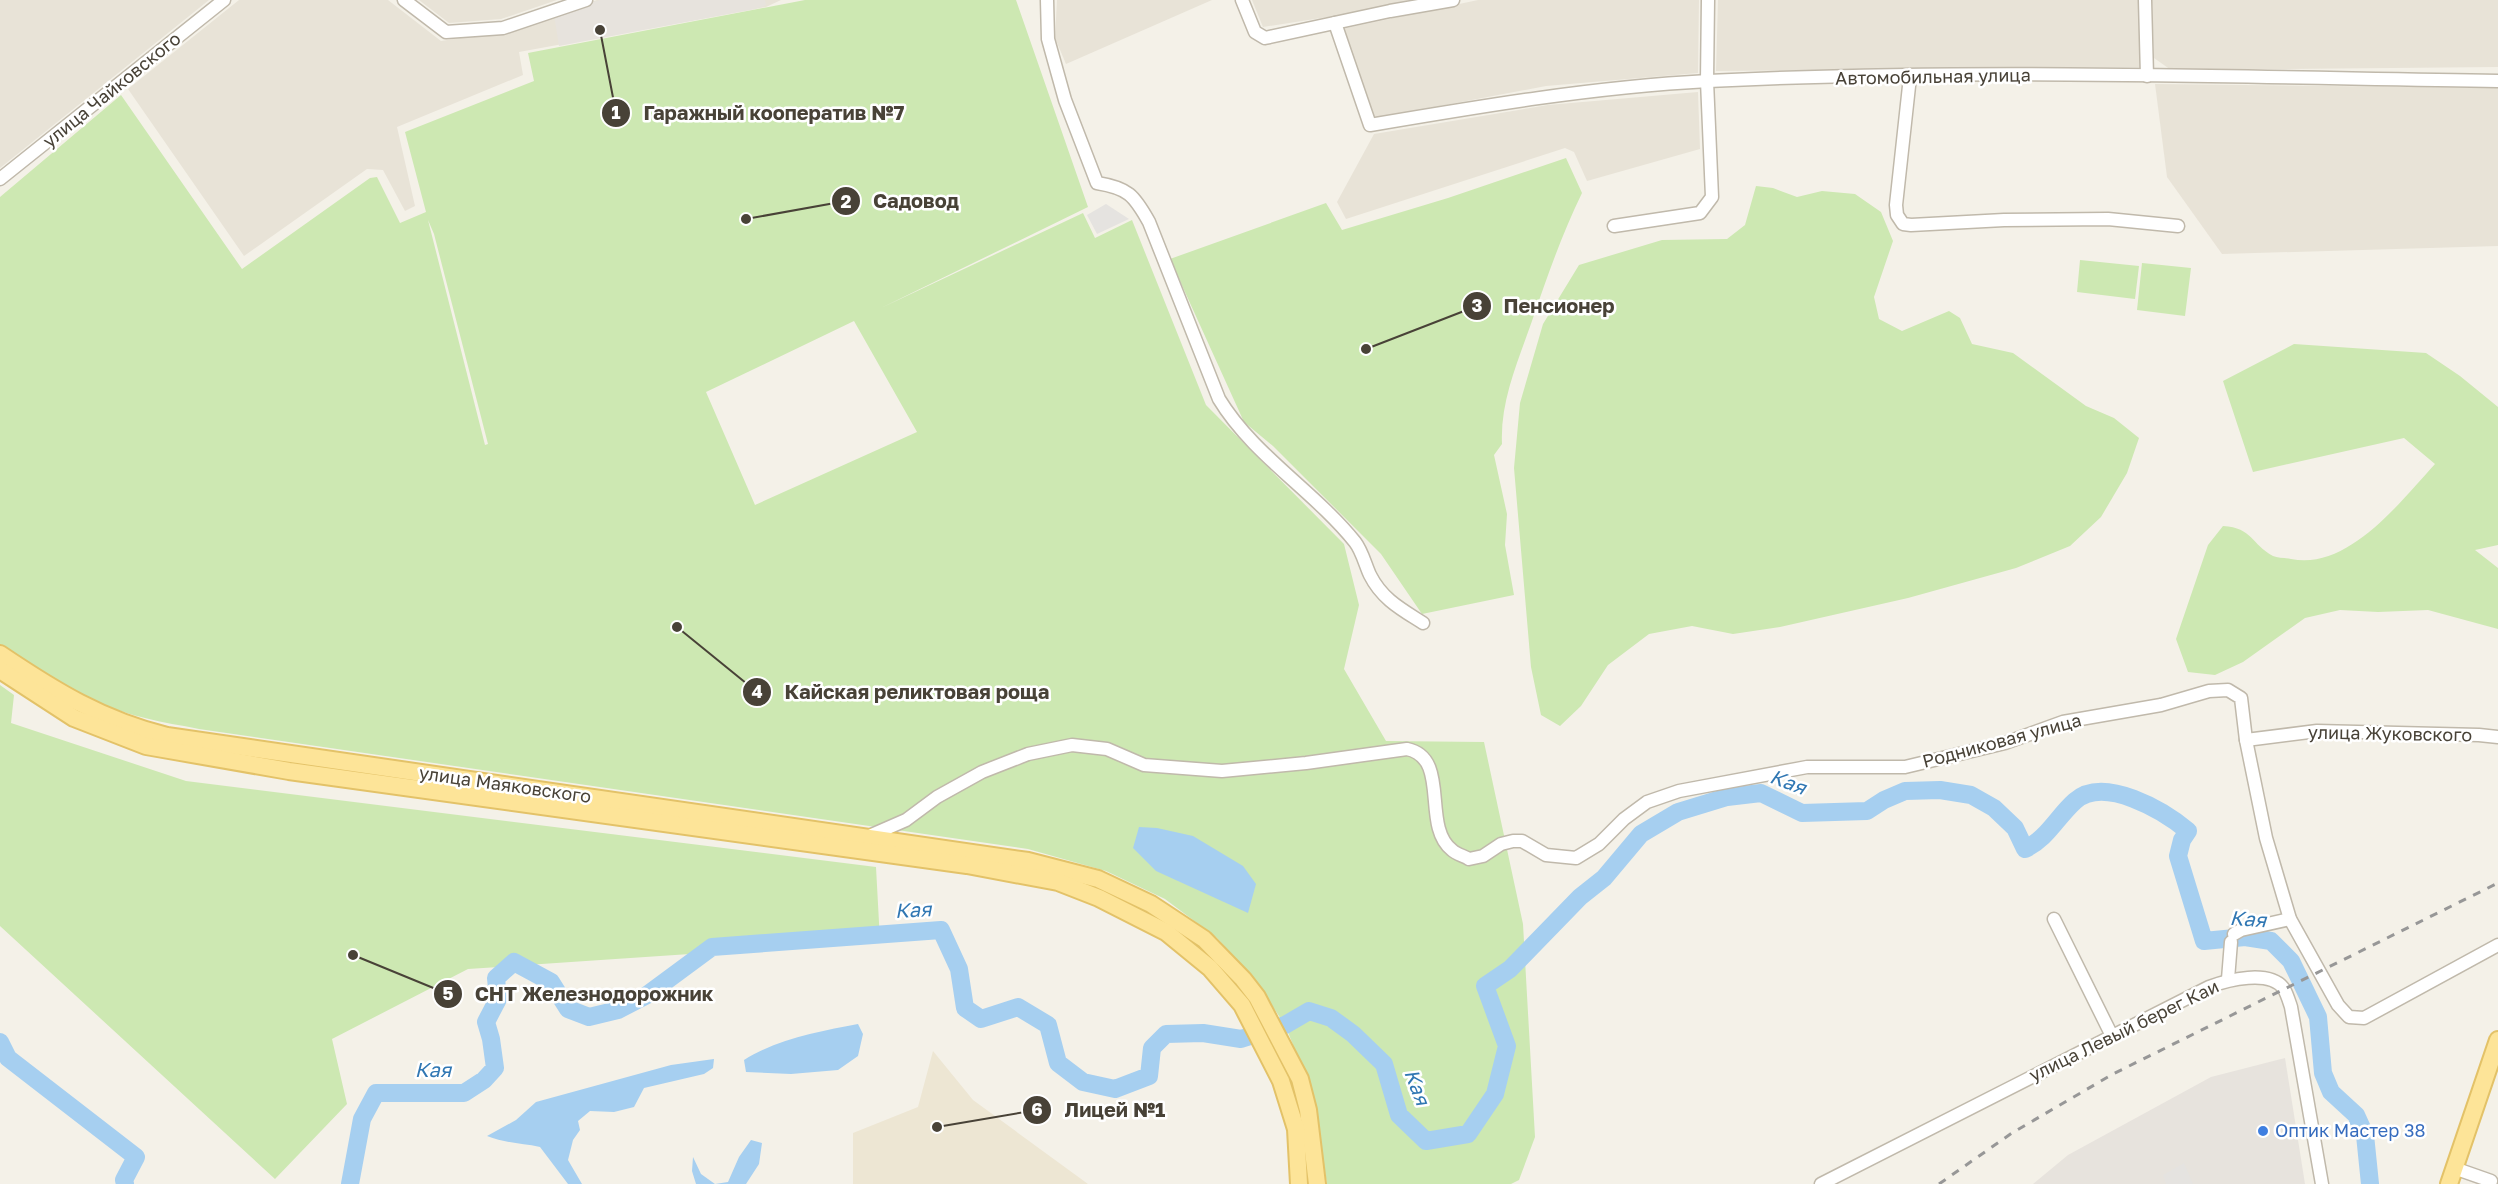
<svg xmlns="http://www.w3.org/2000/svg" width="2498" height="1184" viewBox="0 0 2498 1184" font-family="'Golos Text',sans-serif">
	<rect width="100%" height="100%" fill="#f4f1e8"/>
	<!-- residential -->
	<g fill="#e8e3d7">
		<polygon points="0,0 209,0 0,168"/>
		<polygon points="239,0 388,0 441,41 505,31 597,0 781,0 766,7 519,52 523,75 397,127 415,206 405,211 383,170 367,169 244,256 128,89"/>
		<polygon points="419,0 557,0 501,19 449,23"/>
		<polygon points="1057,0 1212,0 1066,64 1055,38"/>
		<polygon points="1252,0 1436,0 1263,27"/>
		<polygon points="1478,0 1699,0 1698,73 1546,86 1371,119 1342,29"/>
		<polygon points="1718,0 2140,0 2142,67 1716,71"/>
		<polygon points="2152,0 2498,0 2498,67 2171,70 2154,58"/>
		<polygon points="2155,84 2498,88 2498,246 2222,254 2167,177"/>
		<polygon points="1698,92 1700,149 1587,181 1574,152 1565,148 1346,219 1337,202 1374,134 1548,105"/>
	</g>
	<!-- industrial -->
	<g fill="#e7e3dd">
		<polygon points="600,0 765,0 766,5 755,9 559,46 554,15"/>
		<polygon points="2285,1058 2305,1184 2033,1184 2068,1155 2211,1077"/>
	</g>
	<!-- education -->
	<polygon fill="#ede6d3" points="933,1051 973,1100 1088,1184 853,1184 853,1133 918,1107"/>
	<!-- green -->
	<g fill="#cde8b2" fill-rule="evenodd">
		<path d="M805 0H1016L1088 207 881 308 1083 213 1095 238 1132 220 1206 405 1344 544 1359 605 1344 669 1386 741 1484 742 1523 924 1535 1137 1519 1180 1511 1184H1327L1311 1089 1285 1025 1255 980 1217 938 1165 899 1106 871 1028 849 199 729C181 725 163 723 145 718 92 705 46 678 0 649V197L121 95 242 269 370 178 377 177 400 223 426 212 405 132 534 81 528 53ZM428 220 434 234 488 444 485 445ZM854 321 917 432 755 505 706 392Z"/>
		<path d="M1566 158 1582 193C1562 234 1547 277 1532 321 1518 361 1500 401 1502 444L1494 455 1507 514 1505 545 1514 595 1422 614 1381 554 1273 446 1244 422 1170 259 1326 203 1342 230 1448 198Z"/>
		<polygon points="1756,186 1773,188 1797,197 1822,191 1855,194 1881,212 1893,241 1874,297 1879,319 1902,331 1949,311 1960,318 1972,344 2013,353 2086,406 2114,418 2139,438 2127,473 2101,517 2070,546 2016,568 1908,598 1780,627 1733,634 1692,626 1649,634 1608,665 1581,706 1560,726 1541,715 1531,667 1514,468 1520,403 1543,324 1579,265 1662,240 1727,239 1745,225"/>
		<polygon points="2080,260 2139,266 2135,299 2077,292"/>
		<polygon points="2142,263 2191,268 2185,316 2137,310"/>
		<path d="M2294 344 2426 353 2460 376 2498 407V545L2475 550 2498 568V629L2428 610 2378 612 2340 610 2305 618 2243 662 2215 675 2188 672 2176 639 2208 545 2223 526C2253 528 2251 544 2273 556 2278 558 2286 558 2291 559 2348 571 2401 501 2435 464L2404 438 2253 472 2223 381Z"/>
		<polygon points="0,685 14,695 11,723 186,781 876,867 880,941 468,969 332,1039 347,1104 275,1179 0,926"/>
	</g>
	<!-- parking -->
	<g fill="#e5e3e0">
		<polygon points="1106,204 1129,219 1097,234 1087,215"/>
		<polygon points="2184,1163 2193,1184 2166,1184 2163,1175"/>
	</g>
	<!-- water -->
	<g fill="#a6cff0">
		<polygon points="1139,827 1157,828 1193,836 1243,866 1256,884 1248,913 1156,871 1133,848"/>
		<path d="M858 1024 863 1034 858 1056 838 1070 791 1074 746 1072 744 1060C777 1039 821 1031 858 1024Z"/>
		<path d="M714 1059 713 1068 704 1074 644 1088 634 1107 614 1112 590 1111 578 1121 580 1130 573 1140 568 1160 582 1184H568L540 1147C521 1143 504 1143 487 1136L516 1120 536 1102 671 1065Z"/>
		<polygon points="751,1140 762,1143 759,1164 746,1184 696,1184 692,1171 693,1157 701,1174 715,1184 728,1182 739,1157"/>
	</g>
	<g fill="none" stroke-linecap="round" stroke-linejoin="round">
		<!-- river -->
		<g stroke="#a6cff0" stroke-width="18">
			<polyline points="0,1042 8,1058 136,1157 124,1180 125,1184"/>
			<path d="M350 1184 362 1119 376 1093H464L484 1080 495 1068 491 1039 486 1022 498 999 496 978 514 962 551 982 568 1009 589 1017 618 1010 647 995 712 947 941 930 959 969 965 1008 981 1019 1018 1007 1048 1025 1058 1063 1083 1082 1115 1089 1149 1076 1152 1048 1166 1034 1203 1033 1241 1039 1285 1025 1309 1011 1331 1018 1353 1034 1384 1064 1399 1115 1426 1141 1468 1134 1495 1094 1507 1046 1485 986 1510 969 1580 897 1604 878 1641 834 1678 812 1727 797 1761 793 1802 813 1867 811 1884 800 1905 791 1940 790 1971 795 1994 808 2015 828 2025 849C2047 839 2057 817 2075 801 2104 775 2164 811 2188 831L2182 840 2178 856 2204 941 2245 937 2271 941 2291 961 2318 1017 2323 1073 2331 1092 2356 1115 2365 1135 2370 1184"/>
		</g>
		<!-- minor casing -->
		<g stroke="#c0b9ab" stroke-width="15">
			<g id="minor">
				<polyline points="404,0 446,32 503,28 586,0"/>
				<path d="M1047 0 1048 39 1065 100 1097 183C1128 188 1134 195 1149 222L1219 399C1253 455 1314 491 1355 542 1362 551 1365 564 1370 575 1382 599 1401 609 1423 623"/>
				<polyline points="1242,0 1255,32 1265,38 1390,11 1453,0"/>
				<polyline points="2145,0 2147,76"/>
				<path d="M1335 23 1370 125C1482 106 1594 87 1708 81 1971 68 2235 77 2498 81"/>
				<polyline points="1910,77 1896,205 1897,215 1903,224 1911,225 2004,220 2108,219 2178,226"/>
				<polyline points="0,179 224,0"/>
				<polyline points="1614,226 1700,213 1712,197 1707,81 1708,0"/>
				<polyline points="2246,740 2317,731 2479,735 2498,737"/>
				<path d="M867 837 906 820 937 797 982 772 1028 754 1072 745 1107 749 1144 765 1222 771 1306 763 1407 749C1451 758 1421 826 1452 850 1456 854 1464 856 1469 859L1483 856 1501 844 1513 841H1522L1546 855 1576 858 1599 844 1624 819 1647 802 1679 791 1807 767H1905L2005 743 2063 722 2161 705 2209 691 2228 690 2241 698 2246 740 2266 838 2290 919 2338 1005 2349 1017 2364 1018 2498 945"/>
				<polyline points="2054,919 2112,1036"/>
				<polyline points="2234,934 2241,930 2290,919"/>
				<polyline points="2228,979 2231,942"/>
				<polyline points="2454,1168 2491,1181 2490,1184"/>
				<path d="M1821 1184 2209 987C2227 980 2270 969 2284 989 2287 994 2289 1001 2291 1007L2322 1184"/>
			</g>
		</g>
		<!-- major casing -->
		<g stroke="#e3c268" stroke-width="20">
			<g id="major">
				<path d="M0 654C55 691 102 720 167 736L1028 861 1098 879 1151 904 1204 939 1243 979 1257 997 1300 1079 1308 1110 1317 1184"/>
				<polyline points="0,670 74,718 146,746 289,771 967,865 1058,882 1099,898 1166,932 1210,968 1242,1005 1281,1081 1296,1129 1299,1184"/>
				<polyline points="2449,1184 2498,1040"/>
			</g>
		</g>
		<!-- minor -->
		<use href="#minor" stroke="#fff" stroke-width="12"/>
		<!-- major -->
		<use href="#major" stroke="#fde498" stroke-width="16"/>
		<!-- rail -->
		<polyline stroke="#979797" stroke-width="3" stroke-dasharray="8 8" stroke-linecap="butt" points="1939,1184 2012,1133 2113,1074 2498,883"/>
	</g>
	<!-- markers -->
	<circle fill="#3f7fe0" stroke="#fff" stroke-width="2" cx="2263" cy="1131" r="6"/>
	<g text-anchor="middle" stroke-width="5" stroke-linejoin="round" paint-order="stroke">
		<!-- street labels -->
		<g font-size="18" fill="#484237" stroke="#fff">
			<text transform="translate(1933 77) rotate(-1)" y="6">Автомобильная улица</text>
			<text transform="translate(112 90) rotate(-39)" y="6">улица Чайковского</text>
			<text transform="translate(2390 734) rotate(1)" y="6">улица Жуковского</text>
			<text transform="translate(2002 741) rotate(-15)" y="6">Родниковая улица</text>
			<text transform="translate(505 785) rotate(8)" y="6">улица Маяковского</text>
			<text transform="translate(2124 1031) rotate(-26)" y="6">улица Левый берег Каи</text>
		</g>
		<!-- shop labels -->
		<g font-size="18" fill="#366cbe" stroke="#fff" text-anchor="start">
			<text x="2275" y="1137">Оптик Мастер 38</text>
		</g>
		<!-- water labels -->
		<g font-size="20" font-style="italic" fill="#3077b3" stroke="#fff">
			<text transform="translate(1788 782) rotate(21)" y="7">Кая</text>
			<text transform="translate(913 910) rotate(-3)" y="7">Кая</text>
			<text transform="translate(2248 919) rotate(4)" y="7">Кая</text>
			<text x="433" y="1077">Кая</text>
			<text transform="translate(1417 1087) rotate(69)" y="7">Кая</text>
		</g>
	</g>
	<!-- callouts -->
	<path fill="none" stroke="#484237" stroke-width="2" d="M600 30L616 113M746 219L846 201M1366 349L1477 306M677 627L757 692M353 955L448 994M937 1127L1037 1110"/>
	<g fill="#484237" stroke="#fff" stroke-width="2">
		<circle cx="600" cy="30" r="6"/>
		<circle cx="746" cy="219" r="6"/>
		<circle cx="1366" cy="349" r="6"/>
		<circle cx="677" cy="627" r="6"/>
		<circle cx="353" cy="955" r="6"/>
		<circle cx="937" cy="1127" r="6"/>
		<circle cx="616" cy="113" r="15"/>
		<circle cx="846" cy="201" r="15"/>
		<circle cx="1477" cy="306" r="15"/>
		<circle cx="757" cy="692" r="15"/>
		<circle cx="448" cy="994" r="15"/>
		<circle cx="1037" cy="1110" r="15"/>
	</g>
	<g font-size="18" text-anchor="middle" font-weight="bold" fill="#fff">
		<text x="616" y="119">1</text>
		<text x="846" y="208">2</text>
		<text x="1477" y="312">3</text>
		<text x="757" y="698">4</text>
		<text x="448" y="1000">5</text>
		<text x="1037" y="1116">6</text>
	</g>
	<g font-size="20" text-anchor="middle" font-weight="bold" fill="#484237" stroke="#fff" stroke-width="5" stroke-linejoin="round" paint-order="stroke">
		<text x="774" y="120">Гаражный кооператив №7</text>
		<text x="916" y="208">Садовод</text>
		<text x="1559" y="313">Пенсионер</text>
		<text x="917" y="699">Кайская реликтовая роща</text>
		<text x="594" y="1001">СНТ Железнодорожник</text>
		<text x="1115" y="1117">Лицей №1</text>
	</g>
</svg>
